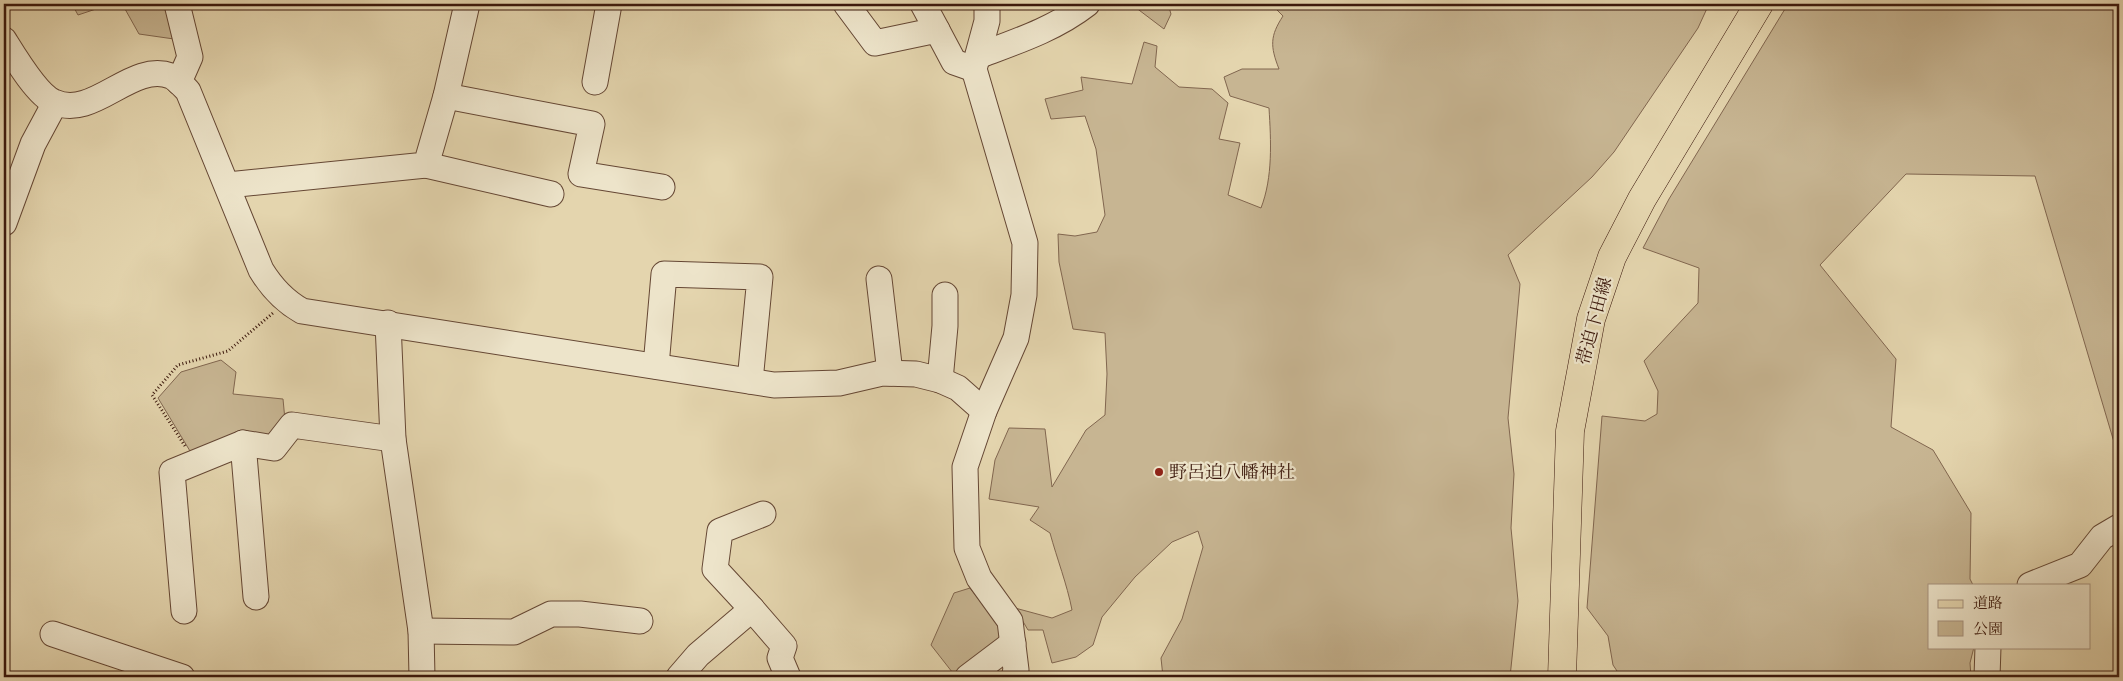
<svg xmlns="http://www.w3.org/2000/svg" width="2123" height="681" viewBox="0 0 2123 681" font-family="'Old Standard TT','Noto Serif JP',serif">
	<rect width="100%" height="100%" fill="#e4d5ae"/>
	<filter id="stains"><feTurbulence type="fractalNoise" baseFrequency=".004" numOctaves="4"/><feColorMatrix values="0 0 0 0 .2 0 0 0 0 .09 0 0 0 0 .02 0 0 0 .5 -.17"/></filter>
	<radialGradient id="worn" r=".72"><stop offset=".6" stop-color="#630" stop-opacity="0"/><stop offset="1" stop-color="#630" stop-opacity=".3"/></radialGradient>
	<!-- green -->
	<g fill="#c7b592" stroke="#81664f">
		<polygon points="72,4 168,4 174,39 139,34 125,9 102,7 78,15"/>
		<polygon points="1131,4 1168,4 1171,14 1164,29"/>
		<path d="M1271 4H1709L1698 28 1614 152 1592 177 1508 255 1520 284 1508 418 1514 474 1511 528 1518 601 1510 677H1163L1161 658 1182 619 1203 547 1198 531 1172 542 1135 577 1102 617 1093 645 1076 657 1052 663 1043 630H1028L1015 608 1052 618 1072 610C1067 584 1057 559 1050 533L1030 520 1039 507 989 499 995 460 1009 428 1045 429 1052 487 1086 430 1105 415 1107 374 1105 333 1073 329 1059 262 1058 234 1075 236 1097 232 1105 215 1096 149 1085 116 1051 119 1045 99 1083 90 1081 77 1132 84 1144 42 1157 46 1155 67 1179 87 1212 89 1228 103 1219 139 1240 143 1228 195 1261 208C1273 177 1271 141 1269 108L1230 96 1224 77 1242 69H1279C1270 46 1270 36 1283 16Z"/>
		<polygon points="1788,4 2119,4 2119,459 2035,176 1906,174 1820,265 1896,359 1891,427 1933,450 1971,513 1970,579 1973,585 1929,585 1929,647 1974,647 1970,663 1971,677 1621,677 1613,665 1608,636 1587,608 1602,416 1645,421 1657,414 1658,391 1644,361 1698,303 1699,268 1643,248 1669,199"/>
		<polygon points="221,360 236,372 233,394 283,399 285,420 271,440 193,456 158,398 181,372"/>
		<polygon points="970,588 1003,631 1003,639 956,677 931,645 954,593"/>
	</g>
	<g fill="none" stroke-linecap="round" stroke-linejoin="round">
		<!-- minor casing -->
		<g stroke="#654734" stroke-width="27">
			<g id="minor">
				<polyline points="177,4 190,57 179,82"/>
				<polyline points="846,4 875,43 937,30 954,62 974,69"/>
				<polyline points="923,4 937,30"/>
				<polyline points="987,4 987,21 974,69 1025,243 1024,295 1016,338 984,411 965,467 967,548 979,578 1010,621 1016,670 1014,677"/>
				<path d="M4 40C14 56 37 95 54 102 94 120 131 61 171 76 177 79 183 86 188 91L261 270C272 288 284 301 302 311L774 385 839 383 882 373 916 374 940 380 958 388 984 411"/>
				<path d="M978 56C1015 42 1055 29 1087 4"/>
				<polyline points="595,82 609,4"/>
				<polyline points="446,96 592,124 581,174 662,187"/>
				<polyline points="426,165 551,194"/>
				<polyline points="228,185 426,165 446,96 467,4"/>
				<polyline points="4,223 33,144 55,103"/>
				<polyline points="879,279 890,373"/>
				<polyline points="388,323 393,439 421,631 422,677"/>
				<polyline points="656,366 664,274 760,277 750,381"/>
				<polyline points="940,380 945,326 945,295"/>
				<polyline points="243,443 256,597"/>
				<polyline points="2030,585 2080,565 2102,537 2119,527"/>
				<polyline points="752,609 784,646 780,658 788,677"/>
				<polyline points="184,611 172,472 243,443 274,448 292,425 393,439"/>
				<polyline points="421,631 514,632 551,614 580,614 640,621"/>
				<polyline points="53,634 182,677"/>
				<polyline points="679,677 698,655 752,609 715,569 720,531 763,514"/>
				<polyline points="968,677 1013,643"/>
				<polyline points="1987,677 1988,647"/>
			</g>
		</g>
		<!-- major casing -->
		<g stroke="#3b180c" stroke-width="29">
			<polyline id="major" points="1562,677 1570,431 1591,319 1612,257 1642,199 1759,4"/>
		</g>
		<!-- path -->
		<polyline stroke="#3b180c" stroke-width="3" stroke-dasharray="1 2.5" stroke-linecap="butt" points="185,446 152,395 178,365 228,351 273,313"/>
		<!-- minor -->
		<use href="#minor" stroke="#ede4ca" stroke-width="25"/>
		<!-- major -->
		<use href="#major" stroke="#e4d5ae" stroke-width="28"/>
	</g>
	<!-- markers -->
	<circle fill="#8f2418" stroke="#ede4ca" stroke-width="2" cx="1159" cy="472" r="5"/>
	<g text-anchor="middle" stroke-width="4.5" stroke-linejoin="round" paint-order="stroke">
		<!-- street labels -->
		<g font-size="18" fill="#3b180c" stroke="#ede4ca">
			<text transform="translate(1594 321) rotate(-75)" y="6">帯迫下田線</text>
		</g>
		<!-- poi labels -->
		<g font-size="18" fill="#3b180c" stroke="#ede4ca" text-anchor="start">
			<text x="1169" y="478">野呂迫八幡神社</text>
		</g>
	</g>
	<!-- margin -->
	<rect width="2123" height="681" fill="none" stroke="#e4d5ae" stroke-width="20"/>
	<rect x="5" y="5" width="2113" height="671" fill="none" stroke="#3b180c" stroke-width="2.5"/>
	<rect x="10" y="10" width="2103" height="661" fill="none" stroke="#3b180c"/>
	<!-- legend -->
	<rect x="1928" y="584" width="162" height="65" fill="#ede4ca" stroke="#a6927e"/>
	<rect x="1938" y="600" width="25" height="8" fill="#e4d5ae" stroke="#a6927e"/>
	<text x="1973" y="608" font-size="15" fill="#3b180c">道路</text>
	<rect x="1938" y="621" width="25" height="15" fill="#c7b592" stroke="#a6927e"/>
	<text x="1973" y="634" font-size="15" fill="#3b180c">公園</text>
	<rect width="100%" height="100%" filter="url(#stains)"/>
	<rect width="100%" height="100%" fill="url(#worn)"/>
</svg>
